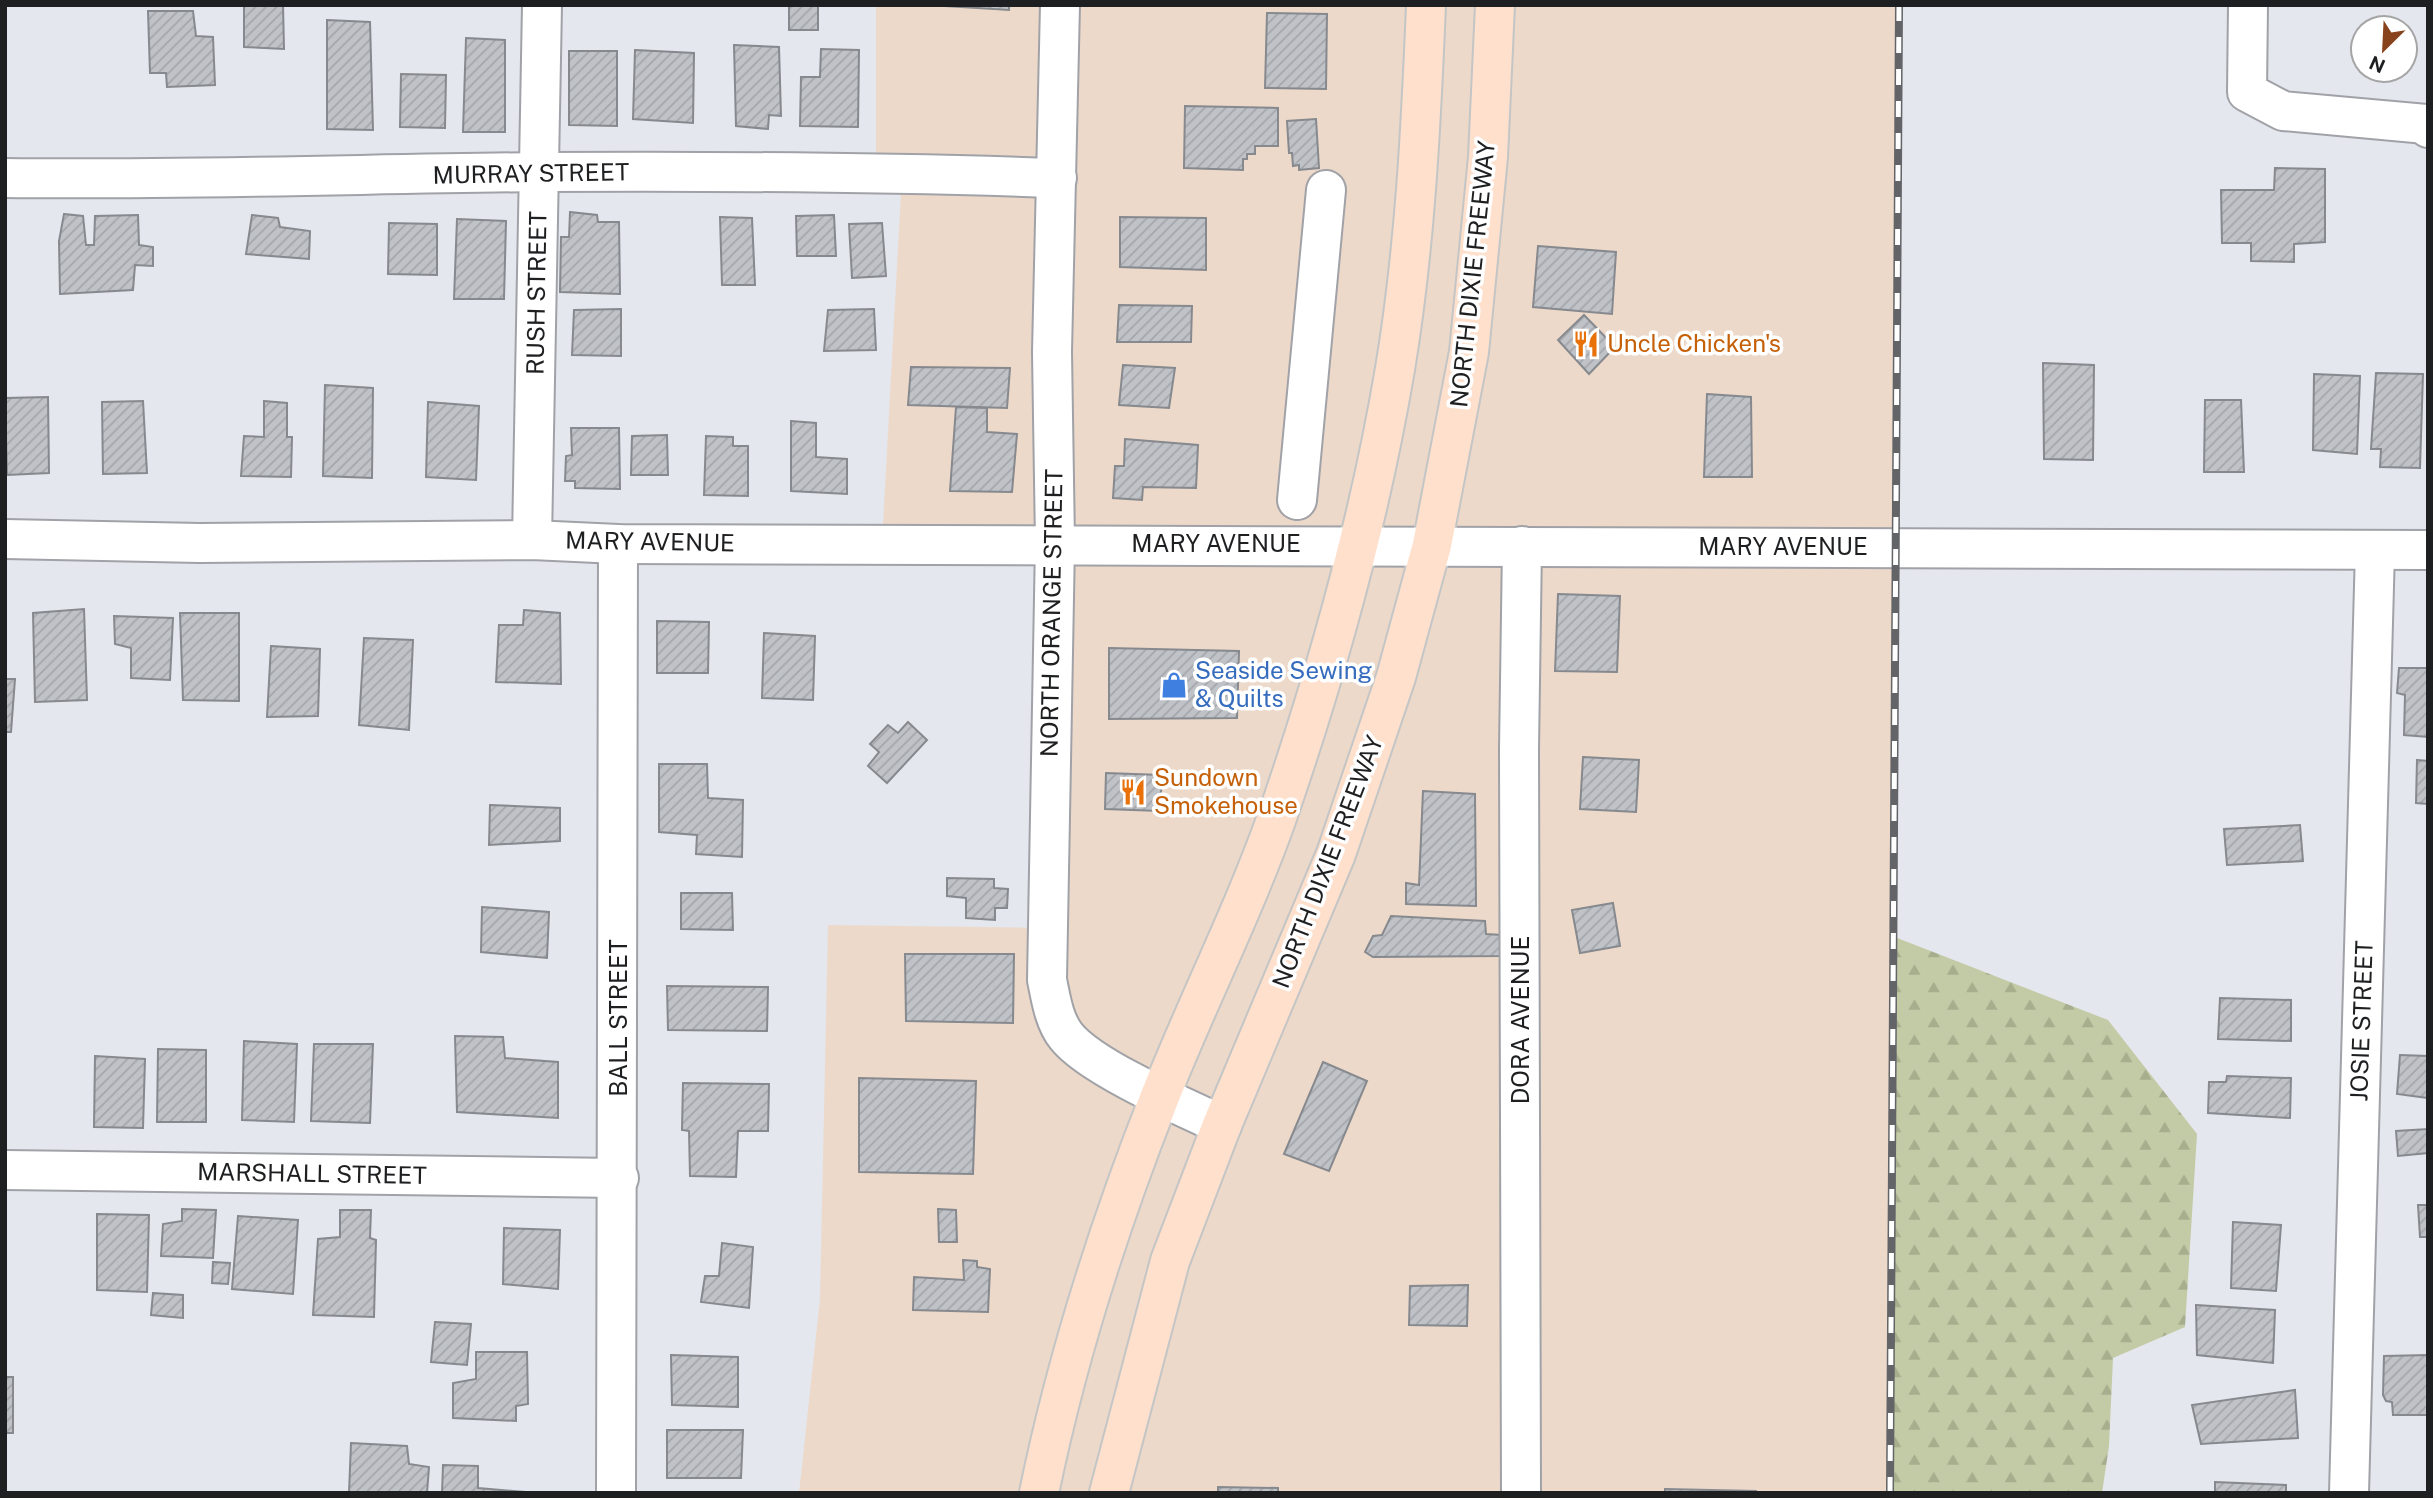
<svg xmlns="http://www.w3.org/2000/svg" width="2433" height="1498" viewBox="0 0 2433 1498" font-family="'Public Sans',sans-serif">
	<defs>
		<pattern id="forest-firs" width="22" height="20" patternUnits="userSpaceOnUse" patternTransform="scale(1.75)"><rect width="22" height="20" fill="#c2cba5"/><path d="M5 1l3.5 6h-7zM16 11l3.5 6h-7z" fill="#a6ae8e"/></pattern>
		<pattern id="building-hatch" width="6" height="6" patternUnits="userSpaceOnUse" patternTransform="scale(1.75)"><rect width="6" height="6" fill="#bfc2c7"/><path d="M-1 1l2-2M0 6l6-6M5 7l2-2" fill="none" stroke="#a4a6ab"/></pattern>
	</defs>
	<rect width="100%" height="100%" fill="#e4e7ed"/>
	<!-- commercial -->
	<polygon fill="#edd9ca" points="876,5 1899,5 1888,1493 799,1493 820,1299 828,925 1047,928 1055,544 882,543 902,174 876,174"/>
	<!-- forest -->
	<polygon fill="url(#forest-firs)" points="1892,936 2108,1020 2197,1134 2185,1327 2113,1358 2109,1446 2102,1493 1890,1493"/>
	<!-- building -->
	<g fill="url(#building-hatch)" stroke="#86898e" stroke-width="2">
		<polygon points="244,5 283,5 284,49 244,47"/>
		<rect x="789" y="5" width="29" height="25"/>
		<polygon points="928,5 1009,5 1009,10"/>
		<polygon points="148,11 193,11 196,36 213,37 215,85 167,87 166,73 150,73"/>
		<polygon points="1267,13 1327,14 1326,89 1265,88"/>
		<polygon points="327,20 370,22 373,130 327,129"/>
		<polygon points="466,38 505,40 505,132 463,132"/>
		<polygon points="734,45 779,47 781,116 769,115 768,129 736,126"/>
		<polygon points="821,49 859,50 858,127 800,126 801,77 820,77"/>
		<polygon points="635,50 694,53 693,123 633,119"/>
		<polygon points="569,51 617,51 617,126 569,125"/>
		<polygon points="401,74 446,75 445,128 400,127"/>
		<polygon points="1185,106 1278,108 1278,146 1255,146 1255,154 1247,154 1247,159 1243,159 1243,170 1184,168"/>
		<polygon points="1316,119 1319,168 1299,170 1299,165 1293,166 1292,153 1289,153 1287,121"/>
		<polygon points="2275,168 2325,169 2325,242 2294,244 2294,262 2251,261 2251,243 2222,243 2221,190 2274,190"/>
		<polygon points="570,212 597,215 598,222 619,222 620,294 560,292 561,237 569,237"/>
		<polygon points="64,214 83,216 86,245 94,245 95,216 138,215 139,245 153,247 153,266 135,265 133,290 60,294 59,241"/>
		<polygon points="252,215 278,218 280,227 310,231 309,259 246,254"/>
		<polygon points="834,215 836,256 797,256 796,216"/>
		<polygon points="720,217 752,218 755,285 722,285"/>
		<polygon points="1120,217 1206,218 1206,270 1120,267"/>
		<polygon points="457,219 506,221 504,299 454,299"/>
		<polygon points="389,223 437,224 437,275 388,274"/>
		<polygon points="882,223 886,276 852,278 849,224"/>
		<polygon points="1538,246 1616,252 1612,314 1533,307"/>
		<polygon points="1119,305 1192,306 1191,342 1117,342"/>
		<polygon points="621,309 621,356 572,355 574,310"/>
		<polygon points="874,309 876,350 824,351 828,310"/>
		<polygon points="1584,315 1615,347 1589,374 1558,340"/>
		<polygon points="2043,363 2094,365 2093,460 2044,459"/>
		<polygon points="1123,365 1175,368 1169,408 1119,405"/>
		<polygon points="911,367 1010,368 1007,408 908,405"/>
		<polygon points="2376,373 2423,374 2420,468 2380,467 2381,449 2371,449"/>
		<polygon points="2314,374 2360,376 2357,454 2313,450"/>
		<polygon points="325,385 373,388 372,478 323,476"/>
		<polygon points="1707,394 1751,397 1752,477 1704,477"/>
		<polygon points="48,397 49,473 7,475 5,398"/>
		<polygon points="2205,400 2241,400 2244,472 2204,472"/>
		<polygon points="143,401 147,473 103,474 102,402"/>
		<polygon points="264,401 287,403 287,437 292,437 291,477 241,476 244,436 264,437"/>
		<polygon points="428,402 479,406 476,480 426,477"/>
		<polygon points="956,407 987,408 987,432 1017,434 1012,492 950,491"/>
		<polygon points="791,421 816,423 816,457 847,459 847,494 791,491"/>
		<polygon points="571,428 619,428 620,489 575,488 575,481 565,481 566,456 572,455"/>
		<polygon points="667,435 668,475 631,475 632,436"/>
		<polygon points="706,436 733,437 733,446 748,446 748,496 704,495"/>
		<polygon points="1125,439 1198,445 1196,488 1143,487 1142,500 1113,498 1115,466 1124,466"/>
		<polygon points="1558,594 1620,596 1617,672 1555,671"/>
		<polygon points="84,609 87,700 35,702 33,613"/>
		<polygon points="524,610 560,613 561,684 496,682 499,625 523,625"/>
		<polygon points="180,613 239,613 239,701 183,700"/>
		<polygon points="114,616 173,618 170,680 131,678 131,648 115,644"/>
		<polygon points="657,621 709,622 708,673 657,673"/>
		<polygon points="764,633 815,636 813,700 762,698"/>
		<polygon points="364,638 413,640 409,730 359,725"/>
		<polygon points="271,646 320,649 318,716 267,717"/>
		<polygon points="1109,648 1239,651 1237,718 1109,719"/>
		<polygon points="2399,668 2428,668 2428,737 2404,735 2405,695 2397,693"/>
		<polygon points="5,679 15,679 11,732 5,732"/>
		<polygon points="908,722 927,740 887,783 868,766 879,752 870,744 888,725 898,733"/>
		<polygon points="1583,757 1639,760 1636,812 1580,809"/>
		<polygon points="2417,760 2428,761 2428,804 2416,803"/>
		<polygon points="659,764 707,764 708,798 743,800 742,857 696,854 697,835 659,832"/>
		<polygon points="1106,773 1162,775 1160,811 1105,809"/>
		<polygon points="1423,791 1475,794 1476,906 1406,904 1406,883 1419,885"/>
		<polygon points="490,805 560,808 560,841 489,845"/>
		<polygon points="2300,825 2303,861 2227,865 2224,829"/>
		<polygon points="947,878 994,879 994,888 1008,889 1007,908 995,908 995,920 966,918 966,898 947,896"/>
		<polygon points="681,893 732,893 733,930 681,929"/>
		<polygon points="1613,903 1620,946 1580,953 1572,910"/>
		<polygon points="482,907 549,912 547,958 481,952"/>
		<polygon points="1391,916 1485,921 1486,934 1502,935 1500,956 1373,957 1365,952 1373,936 1382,935"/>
		<polygon points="905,954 1014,954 1013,1023 906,1021"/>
		<polygon points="667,986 768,987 767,1031 668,1030"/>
		<polygon points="2220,998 2291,1000 2291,1041 2218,1039"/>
		<polygon points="455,1036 503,1037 505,1058 558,1062 558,1118 457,1112"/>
		<polygon points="244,1041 297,1044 294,1122 242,1120"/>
		<polygon points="314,1044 373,1044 370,1123 311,1121"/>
		<polygon points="158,1049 206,1050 206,1122 157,1122"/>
		<polygon points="2400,1055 2428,1056 2428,1098 2397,1094"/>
		<polygon points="95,1056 145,1059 143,1128 94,1127"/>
		<polygon points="1323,1062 1367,1081 1329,1171 1284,1154"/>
		<polygon points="2227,1076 2291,1078 2290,1118 2208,1113 2209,1082 2226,1082"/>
		<polygon points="859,1078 976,1081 973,1174 859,1172"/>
		<polygon points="683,1083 769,1084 768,1131 738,1131 736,1177 690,1176 689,1131 682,1130"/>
		<polygon points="2428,1129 2428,1153 2398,1156 2396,1131"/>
		<polygon points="2418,1205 2428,1205 2428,1237 2420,1237"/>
		<polygon points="182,1209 216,1210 213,1258 161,1256 163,1224 182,1221"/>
		<polygon points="938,1209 956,1210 957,1242 939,1242"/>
		<polygon points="340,1210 371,1210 370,1238 376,1240 374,1317 313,1315 318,1239 340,1237"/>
		<polygon points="97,1214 149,1215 147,1292 97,1290"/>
		<polygon points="238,1216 298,1220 293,1294 232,1289"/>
		<polygon points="2233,1222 2281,1225 2276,1291 2231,1288"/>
		<polygon points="504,1228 560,1230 558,1289 503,1284"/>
		<polygon points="722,1243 753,1247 749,1308 701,1302 705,1276 719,1276"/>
		<polygon points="963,1260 977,1261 977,1267 990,1269 988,1312 913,1310 914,1277 964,1280"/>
		<polygon points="213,1262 230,1263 228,1284 212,1283"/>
		<polygon points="1468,1285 1467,1326 1409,1325 1410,1286"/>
		<polygon points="153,1293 183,1295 183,1318 151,1315"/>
		<polygon points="2196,1305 2275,1310 2273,1363 2197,1355"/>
		<polygon points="435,1322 471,1324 467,1365 431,1362"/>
		<polygon points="476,1352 527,1352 528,1404 516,1406 516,1421 453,1418 453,1383 476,1379"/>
		<polygon points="671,1355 738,1357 738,1407 672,1405"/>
		<polygon points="2428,1355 2428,1415 2393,1415 2392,1402 2386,1401 2383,1395 2384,1356"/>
		<rect x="5" y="1377" width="8" height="56"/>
		<polygon points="2295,1390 2298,1438 2201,1444 2192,1405"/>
		<polygon points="667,1430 743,1430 741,1478 667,1478"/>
		<polygon points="351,1443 407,1446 409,1464 429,1467 427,1493 349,1493"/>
		<polygon points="443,1465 478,1466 478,1488 538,1493 442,1493"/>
		<polygon points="2215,1482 2286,1485 2286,1493 2215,1493"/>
		<polygon points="1218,1487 1278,1488 1278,1493 1218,1493"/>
		<polygon points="1665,1489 1757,1491 1665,1493"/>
	</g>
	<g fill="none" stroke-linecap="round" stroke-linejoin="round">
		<!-- street casing -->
		<g stroke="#a0a2a7" stroke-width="42">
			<g id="street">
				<path d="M1060 5 1052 352 1055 543 1047 980C1051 999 1054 1021 1066 1036 1090 1067 1183 1107 1222 1125"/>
				<polyline points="2248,5 2247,92 2283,111 2426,124 2428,128"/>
				<path d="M5 178C183 180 361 174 539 172 711 171 884 172 1057 178"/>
				<polyline points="1297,500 1326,190"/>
				<polyline points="5,539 200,543 532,540 618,544 2428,550"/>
				<polyline points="532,540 542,5"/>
				<polyline points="5,1170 619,1178"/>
				<polyline points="616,1493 618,544"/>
				<polyline points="1521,1493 1519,749 1522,546"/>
				<polyline points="2349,1493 2375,550"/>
			</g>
		</g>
		<!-- primary casing -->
		<g stroke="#c4c5c5" stroke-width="42">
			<g id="primary">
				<path d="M1039 1493C1067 1357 1108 1228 1159 1099 1196 1005 1242 915 1276 820 1327 673 1369 522 1395 369 1415 249 1421 127 1426 5"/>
				<polyline points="1109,1493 1170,1261 1222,1125 1336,854 1396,677 1432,545 1469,352 1488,157 1495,5"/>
			</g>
		</g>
		<!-- street -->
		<use href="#street" stroke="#fff" stroke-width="38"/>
		<!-- primary -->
		<use href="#primary" stroke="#fee0cd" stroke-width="38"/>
		<!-- rail casing -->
		<g stroke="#626467" stroke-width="8">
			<polyline id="rail" points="1890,1493 1899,5"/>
		</g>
		<!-- rail -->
		<use href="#rail" stroke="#fff" stroke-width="5" stroke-dasharray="16" stroke-linecap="butt"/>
	</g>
	<!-- icons -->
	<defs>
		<g id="restaurant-bare" transform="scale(2.1)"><path d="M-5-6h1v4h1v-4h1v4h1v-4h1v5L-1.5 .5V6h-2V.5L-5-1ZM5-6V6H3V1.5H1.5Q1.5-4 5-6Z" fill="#e8710a" stroke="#fff" stroke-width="2.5" paint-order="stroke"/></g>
		<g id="shop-bare" transform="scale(2.1)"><path d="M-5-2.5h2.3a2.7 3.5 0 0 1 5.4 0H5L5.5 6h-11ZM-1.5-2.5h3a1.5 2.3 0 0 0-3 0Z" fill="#3f7fe0" stroke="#fff" stroke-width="2.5" paint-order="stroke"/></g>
	</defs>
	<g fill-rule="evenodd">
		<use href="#restaurant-bare" x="1586" y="344"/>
		<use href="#shop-bare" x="1174" y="685"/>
		<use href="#restaurant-bare" x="1133" y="792"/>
	</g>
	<g text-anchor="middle" stroke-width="7" stroke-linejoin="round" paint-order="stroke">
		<!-- street labels -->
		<g font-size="24" fill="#1e1f21" stroke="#fff">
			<text transform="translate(531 174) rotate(-1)" y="8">MURRAY STREET</text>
			<text transform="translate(1473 274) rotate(-84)" y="8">NORTH DIXIE FREEWAY</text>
			<text transform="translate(537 293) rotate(-89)" y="8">RUSH STREET</text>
			<text transform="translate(650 542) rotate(1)" y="8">MARY AVENUE</text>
			<text x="1216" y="552">MARY AVENUE</text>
			<text x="1783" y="555">MARY AVENUE</text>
			<text transform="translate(1052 613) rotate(-89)" y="8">NORTH ORANGE STREET</text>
			<text transform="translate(1328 862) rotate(-69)" y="8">NORTH DIXIE FREEWAY</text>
			<text transform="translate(619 1018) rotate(-90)" y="8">BALL STREET</text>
			<text transform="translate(1521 1020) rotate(-90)" y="8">DORA AVENUE</text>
			<text transform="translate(2362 1021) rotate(-88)" y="8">JOSIE STREET</text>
			<text transform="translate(312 1174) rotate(1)" y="8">MARSHALL STREET</text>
		</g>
		<!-- food labels -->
		<g font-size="24" fill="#c56008" stroke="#fff" text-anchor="start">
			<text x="1607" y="352">Uncle Chicken's</text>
			<text x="1154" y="786">Sundown<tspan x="1154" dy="28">Smokehouse</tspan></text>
		</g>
		<!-- shop labels -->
		<g font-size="24" fill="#366cbe" stroke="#fff" text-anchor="start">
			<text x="1195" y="679">Seaside Sewing<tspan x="1195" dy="28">&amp; Quilts</tspan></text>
		</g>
	</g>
	<!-- border -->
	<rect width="2433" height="1498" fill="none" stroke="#1e1f21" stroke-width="14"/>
	<!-- north arrow -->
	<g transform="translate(2384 49) rotate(204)"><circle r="33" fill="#ffffff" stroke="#a5a5a6" stroke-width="2"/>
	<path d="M0-5L12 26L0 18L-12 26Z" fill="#88431c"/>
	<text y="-10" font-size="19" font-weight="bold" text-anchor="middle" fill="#1e1f21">N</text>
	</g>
</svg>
